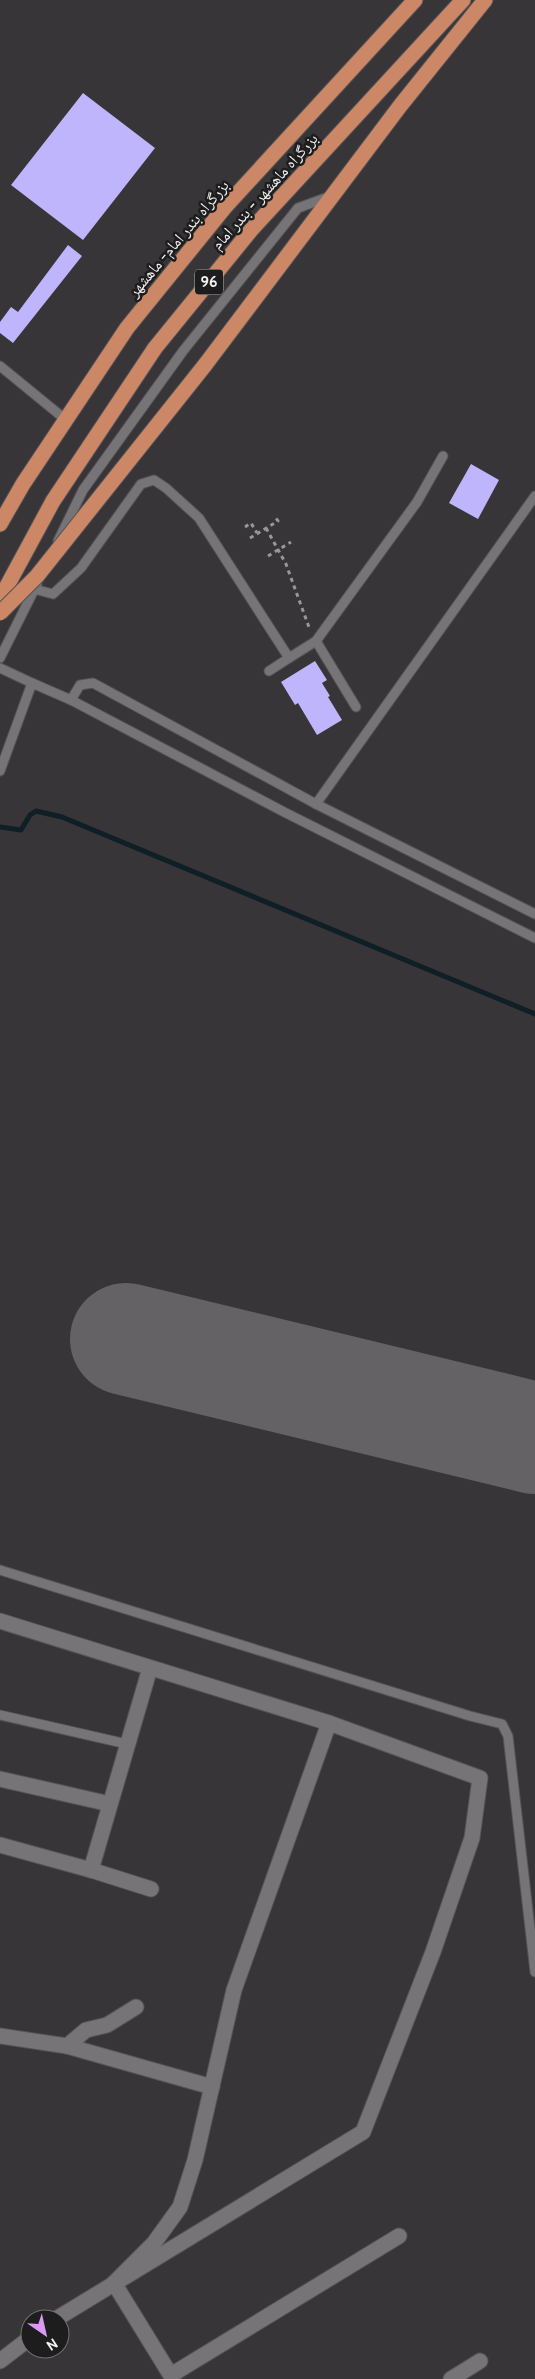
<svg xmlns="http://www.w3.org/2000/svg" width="535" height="2379" viewBox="0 0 535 2379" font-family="Cabin,'Noto Naskh Arabic',sans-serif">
	<rect width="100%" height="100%" fill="#373537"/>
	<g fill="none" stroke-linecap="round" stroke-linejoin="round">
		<!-- stream -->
		<polyline stroke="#0e1f25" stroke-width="5" points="0,827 21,830 30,815 36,811 62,817 535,1014"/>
		<!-- runway -->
		<polyline stroke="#646264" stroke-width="112" points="126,1339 535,1438"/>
	</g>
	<!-- building -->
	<g fill="#beb5fd">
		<polygon points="83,93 155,148 83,240 11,185"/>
		<polygon points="68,245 82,256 13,343 0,333 0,322 11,307 18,312"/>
		<polygon points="471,464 499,480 478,519 449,503"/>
		<polygon points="315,661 327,680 322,683 330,696 328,697 342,720 317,735 298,703 295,705 281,682"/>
	</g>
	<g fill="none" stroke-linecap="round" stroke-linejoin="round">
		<!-- service casing -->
		<g stroke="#565356" stroke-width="11">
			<g id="service">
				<polyline points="0,366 66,420"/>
				<polyline points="58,541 83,490 183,351 298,208 331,196"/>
				<polyline points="34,589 53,594 81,568 141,484 154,480 166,488 199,518 289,658 316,641 417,502 443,456"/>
				<polyline points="316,641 356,707"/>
				<polyline points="0,658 37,584"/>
				<polyline points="0,668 32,683"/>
				<polyline points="269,671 289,658"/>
				<polyline points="71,700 286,813 535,938"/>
				<polyline points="0,771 32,683 71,700 80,685 93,683 316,804 535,914"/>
				<polyline points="316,804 535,496"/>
				<polyline points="0,1570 470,1716 502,1724 508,1736 535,1972"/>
				<polyline points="0,1715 127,1744"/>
			</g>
		</g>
		<!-- minor casing -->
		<g stroke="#565356" stroke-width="17">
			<g id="minor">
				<polyline points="0,1621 329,1723 234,1990 195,2160 180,2207 154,2243 114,2283"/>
				<polyline points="150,1668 91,1870 151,1889"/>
				<polyline points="0,1779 110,1804"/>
				<polyline points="0,1845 91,1870"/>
				<polyline points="136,2007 107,2025 86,2030 67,2046 212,2087"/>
				<polyline points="0,2036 67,2046"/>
				<polyline points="114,2283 173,2379"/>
				<polyline points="56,2319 363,2132 433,1952 472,1838 480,1778 329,1723"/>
				<polyline points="0,2361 30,2338"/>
				<polyline points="171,2375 399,2236"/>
				<polyline points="451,2379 480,2361"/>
			</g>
		</g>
		<!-- trunk casing -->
		<g stroke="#565356" stroke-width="17">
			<g id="trunk">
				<polyline points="205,365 400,106 485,0"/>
				<polyline points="0,524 23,484 127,328 225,207 415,0"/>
				<polyline points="0,599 53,501 155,348 251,230 463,0"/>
			</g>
		</g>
		<!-- path -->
		<g stroke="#999799" stroke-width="3" stroke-dasharray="4 4" stroke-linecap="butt">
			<polyline points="245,527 251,523 257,533"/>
			<polyline points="266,528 286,564 310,630"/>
			<polyline points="250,538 278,521 274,515"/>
			<polyline points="268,556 291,542"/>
		</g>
		<!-- service -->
		<use href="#service" stroke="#777477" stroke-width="9"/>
		<!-- minor -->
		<use href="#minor" stroke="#777477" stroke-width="15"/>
		<!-- trunk -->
		<use href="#trunk" stroke="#c86" stroke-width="15"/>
		<!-- trunk-bridge casing -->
		<g stroke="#565356" stroke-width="17" stroke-linecap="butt">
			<polyline id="trunk-bridge" points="0,613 37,576 205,365"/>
		</g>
		<!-- trunk-bridge -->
		<use href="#trunk-bridge" stroke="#c86" stroke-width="15"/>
	</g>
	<g text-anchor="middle" stroke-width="5" stroke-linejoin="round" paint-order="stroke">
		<!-- shield labels -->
		<rect fill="#1e1d1e" stroke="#b2b1b2" stroke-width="1" x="195" y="269.5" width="28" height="25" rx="4"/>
		<g font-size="15" font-weight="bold" fill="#f2f1f2">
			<text x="209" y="287">96</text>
		</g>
		<!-- street labels -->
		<g font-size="16" fill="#f2f1f2" stroke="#1e1d1e">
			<text transform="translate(264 191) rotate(-48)" y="6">بزرگراه ماهشهر - بندر امام</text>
			<text transform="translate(178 238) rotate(-50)" y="6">بزرگراه بندر امام- ماهشهر</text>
		</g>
	</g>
	<!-- north arrow -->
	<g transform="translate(45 2334) rotate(146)"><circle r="24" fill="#1e1d1e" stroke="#737273"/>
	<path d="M0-4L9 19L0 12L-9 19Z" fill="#dc99f4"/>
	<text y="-8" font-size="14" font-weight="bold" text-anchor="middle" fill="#f2f1f2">N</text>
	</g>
</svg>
